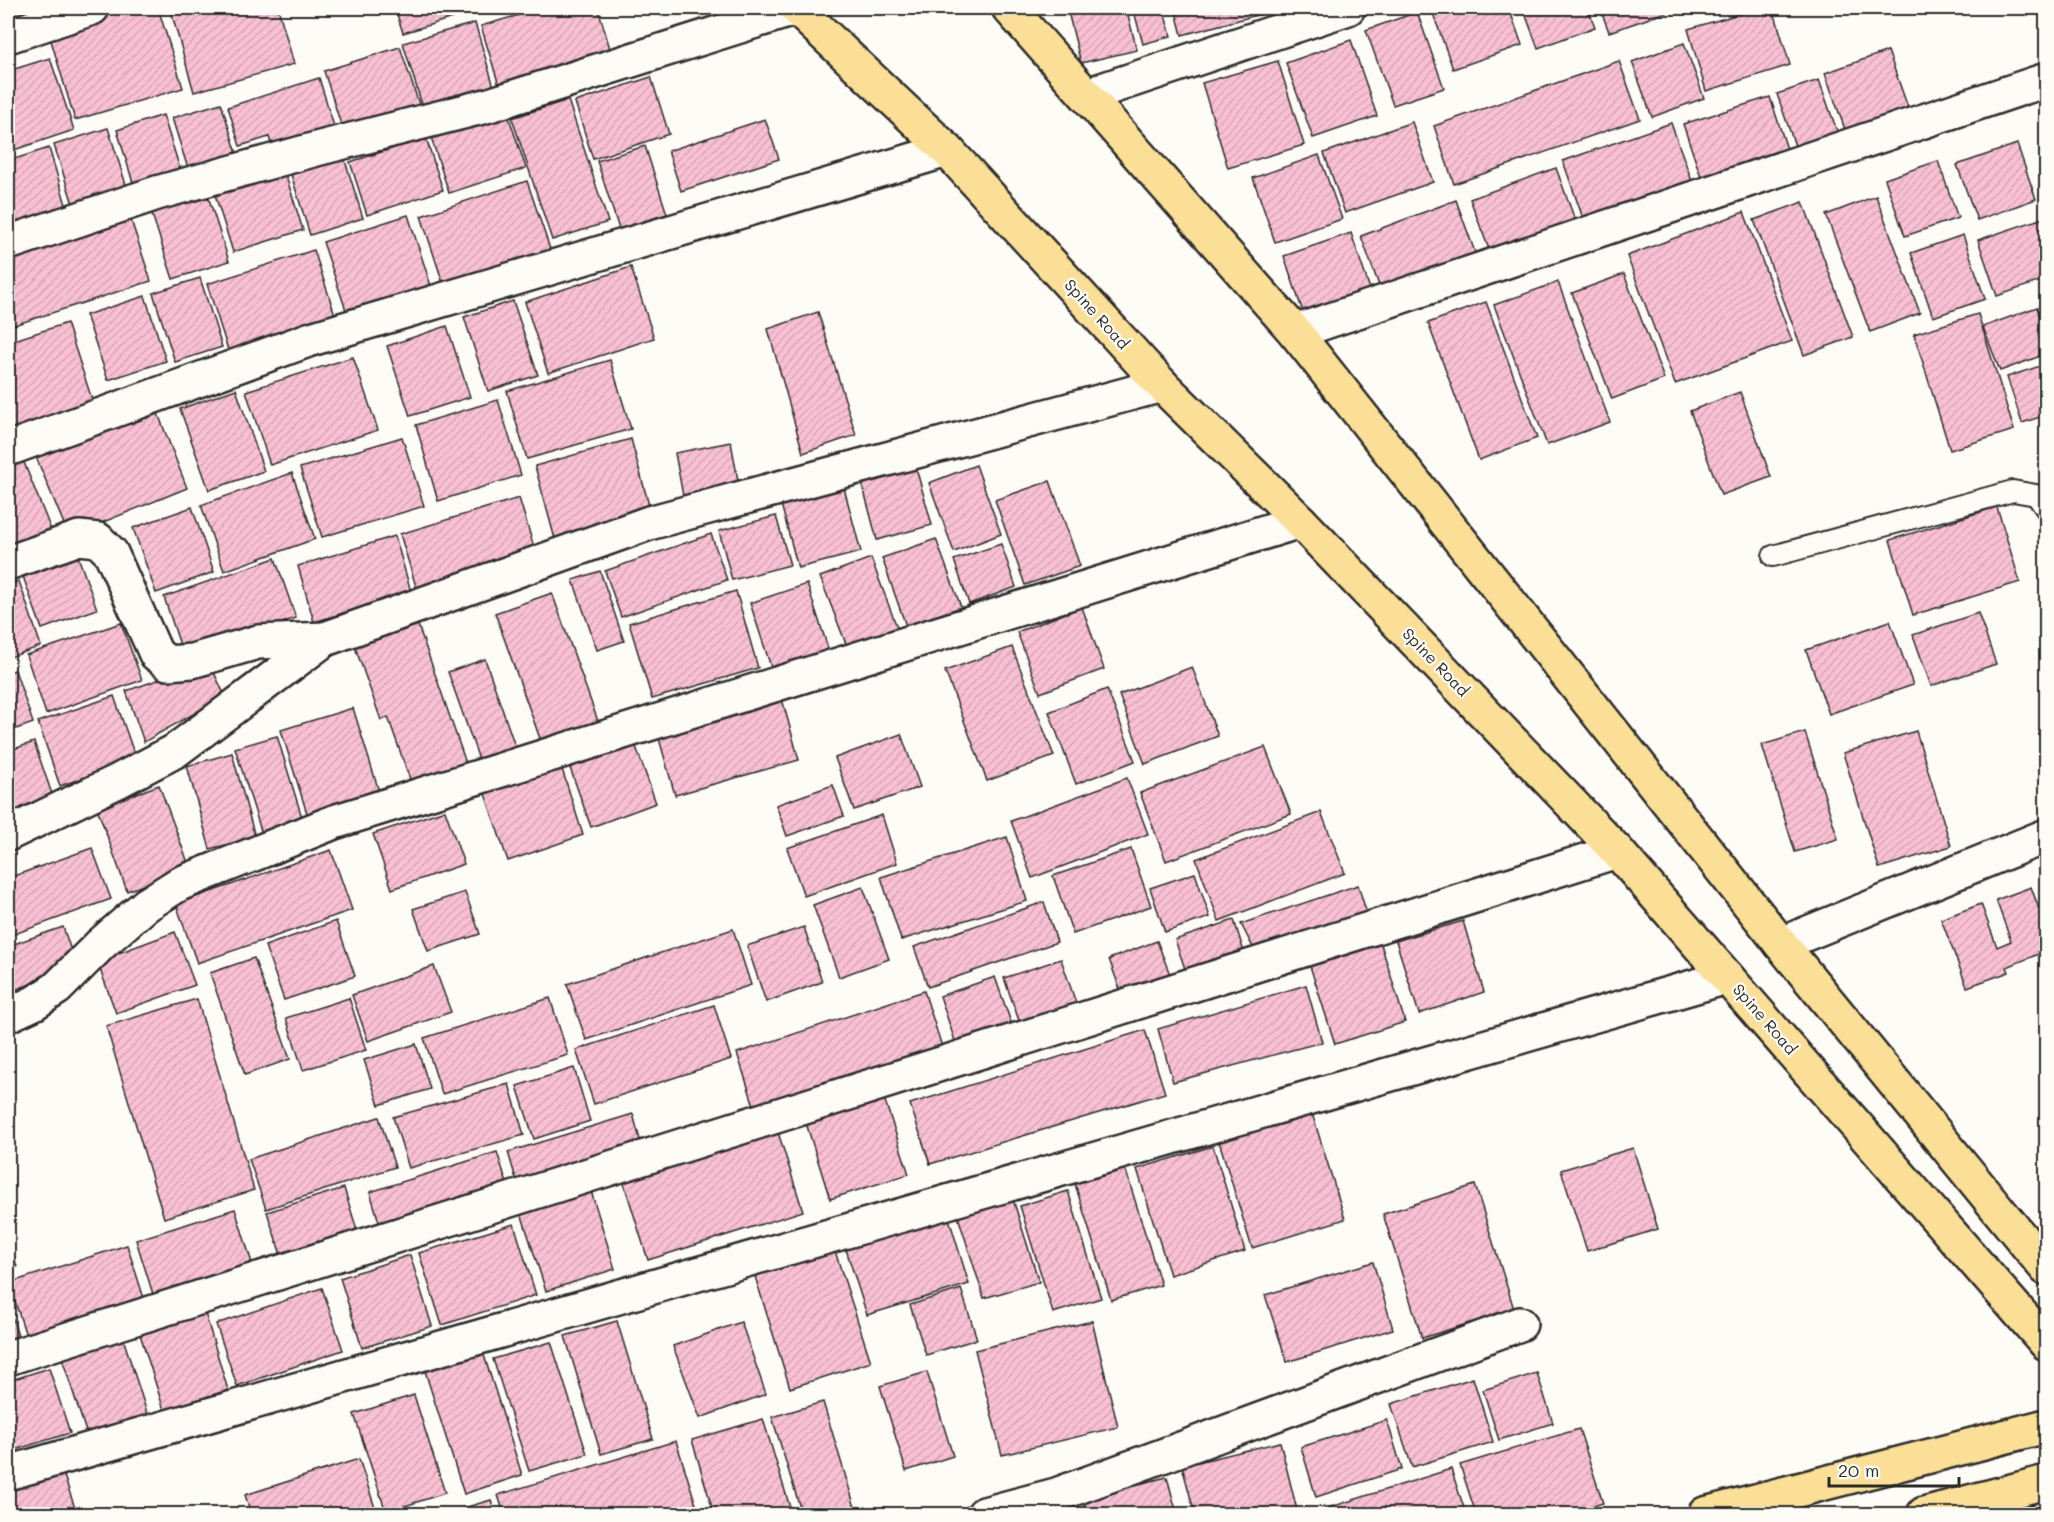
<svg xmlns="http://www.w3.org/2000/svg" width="2054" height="1522" viewBox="0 0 2054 1522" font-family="Mali,sans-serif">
	<defs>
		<pattern id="building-hatch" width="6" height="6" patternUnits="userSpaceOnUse" patternTransform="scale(1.5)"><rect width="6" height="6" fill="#f9c0d4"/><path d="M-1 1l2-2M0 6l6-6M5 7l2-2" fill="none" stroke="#d6a5b6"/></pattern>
	</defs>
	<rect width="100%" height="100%" fill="#fdfcf7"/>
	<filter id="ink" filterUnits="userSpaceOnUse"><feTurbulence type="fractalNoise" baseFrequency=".0167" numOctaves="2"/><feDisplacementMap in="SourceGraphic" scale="12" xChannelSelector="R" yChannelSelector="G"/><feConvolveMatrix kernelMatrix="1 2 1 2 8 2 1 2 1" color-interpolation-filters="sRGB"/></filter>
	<g filter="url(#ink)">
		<!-- building -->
		<g fill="url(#building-hatch)" stroke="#2b2b2b" stroke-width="1.5">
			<polygon points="8,8 26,8 8,14"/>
			<polygon points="101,8 158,8 183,88 75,120 46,24"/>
			<polygon points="170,8 278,8 294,64 194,92"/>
			<polygon points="395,8 479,8 479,10 403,33"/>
			<polygon points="543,8 598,8 613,59 501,92 481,26"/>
			<polygon points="1067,8 1126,8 1137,50 1081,63"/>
			<polygon points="1133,8 1163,8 1171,36 1143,44"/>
			<polygon points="1175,8 1259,8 1261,14 1182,35"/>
			<polygon points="1431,8 1509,8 1522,45 1453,69"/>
			<polygon points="1523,8 1588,8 1595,27 1538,48"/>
			<polygon points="1600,8 1679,8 1609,32"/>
			<polygon points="1759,8 1773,8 1790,65 1706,91 1688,29"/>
			<polygon points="1417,12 1444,88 1393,105 1366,30"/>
			<polygon points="475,23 494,87 423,108 403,43"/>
			<polygon points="1351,40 1377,116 1313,138 1286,63"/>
			<polygon points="1684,43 1704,98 1652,117 1632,62"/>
			<polygon points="400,47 420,107 343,131 324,71"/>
			<polygon points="1888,51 1911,116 1848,138 1825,73"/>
			<polygon points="50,58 74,130 8,152 8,71"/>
			<polygon points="1278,61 1304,145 1228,168 1202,83"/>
			<polygon points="1619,61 1640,119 1454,184 1434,126"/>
			<polygon points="651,77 669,134 593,159 575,102"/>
			<polygon points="319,78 337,136 275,155 269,137 240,146 228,107"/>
			<polygon points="1819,80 1842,145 1800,160 1777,94"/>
			<polygon points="1770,97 1788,152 1702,180 1683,124"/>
			<polygon points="568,100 608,222 552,240 512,118"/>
			<polygon points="221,103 239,160 190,175 172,118"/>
			<polygon points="506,109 526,168 449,193 430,134"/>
			<polygon points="163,115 181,172 134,186 117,130"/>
			<polygon points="765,119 779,159 681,191 668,151"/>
			<polygon points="1412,122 1433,182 1345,213 1324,153"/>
			<polygon points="1671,123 1694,187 1585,224 1563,161"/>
			<polygon points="108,128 128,191 74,207 54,145"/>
			<polygon points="426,138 443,190 367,215 350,162"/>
			<polygon points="2017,144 2036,199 1977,220 1957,165"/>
			<polygon points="645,146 667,214 619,229 597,161"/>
			<polygon points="49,148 67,208 8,226 8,161"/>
			<polygon points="342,151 363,218 310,235 289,168"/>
			<polygon points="1319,155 1342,219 1275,242 1253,178"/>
			<polygon points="281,160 303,230 233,252 211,182"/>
			<polygon points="1938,161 1958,218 1905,236 1885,179"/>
			<polygon points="1556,168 1578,228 1493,260 1470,199"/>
			<polygon points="527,181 551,252 444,286 421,216"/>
			<polygon points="206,190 229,261 173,279 150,208"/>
			<polygon points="1876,196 1920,313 1870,332 1826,215"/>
			<polygon points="1456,200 1476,255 1381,291 1361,236"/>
			<polygon points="1803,202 1853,337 1804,355 1754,220"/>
			<polygon points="1744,212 1792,341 1675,384 1627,256"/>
			<polygon points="408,215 433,292 349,319 323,242"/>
			<polygon points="130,217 151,281 8,327 8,257"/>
			<polygon points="2046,217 2046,279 1997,296 1978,240"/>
			<polygon points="1351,233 1375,304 1308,327 1284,256"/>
			<polygon points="1963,235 1985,299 1933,317 1911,253"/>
			<polygon points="314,250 337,321 230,356 207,284"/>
			<polygon points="631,267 654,338 548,373 525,302"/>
			<polygon points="1624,274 1664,379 1612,399 1572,293"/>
			<polygon points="200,278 222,347 175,362 153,293"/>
			<polygon points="1558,282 1610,422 1547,445 1494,305"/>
			<polygon points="145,296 166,361 108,380 86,315"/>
			<polygon points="513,301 538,375 488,391 464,317"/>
			<polygon points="1486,302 1537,438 1479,460 1428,323"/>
			<polygon points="2037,307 2046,333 2046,354 2000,371 1983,327"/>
			<polygon points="818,312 856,435 803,453 768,329"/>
			<polygon points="1978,314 2014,430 1950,450 1914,334"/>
			<polygon points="67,323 97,415 13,443 8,425 8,342"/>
			<polygon points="447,326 470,397 410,416 387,346"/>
			<polygon points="353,357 378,430 270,465 246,391"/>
			<polygon points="610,360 631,429 527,459 507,391"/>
			<polygon points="2046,364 2046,415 2022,423 2007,377"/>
			<polygon points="236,389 264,471 209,490 180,409"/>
			<polygon points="1740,392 1771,477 1721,495 1690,411"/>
			<polygon points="498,400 521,475 438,501 416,425"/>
			<polygon points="157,411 187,488 69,536 36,457"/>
			<polygon points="402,437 424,506 322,537 300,468"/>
			<polygon points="631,439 651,513 555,539 535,466"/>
			<polygon points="731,442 739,486 683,496 675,453"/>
			<polygon points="21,455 53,535 8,552 8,462"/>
			<polygon points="976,465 1001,534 954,552 929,483"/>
			<polygon points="916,468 932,525 877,540 862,483"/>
			<polygon points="292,473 315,539 224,571 201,505"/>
			<polygon points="1050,481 1080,566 1025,585 995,500"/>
			<polygon points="844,488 861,552 798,568 781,504"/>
			<polygon points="519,498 537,557 418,593 400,534"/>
			<polygon points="192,507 214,572 156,593 133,528"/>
			<polygon points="1997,507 2020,582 1913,615 1890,540"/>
			<polygon points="776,516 790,565 732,580 719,531"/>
			<polygon points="711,534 727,580 621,617 605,571"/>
			<polygon points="395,536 411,592 314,622 298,566"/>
			<polygon points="936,539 961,607 906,626 882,558"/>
			<polygon points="1001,544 1016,587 969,604 954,560"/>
			<polygon points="76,551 97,609 42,629 21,571"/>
			<polygon points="275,558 296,618 184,657 164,597"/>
			<polygon points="871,558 898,630 848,649 820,577"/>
			<polygon points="600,571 624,641 597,650 573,580"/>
			<polygon points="19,581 41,646 8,658 8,585"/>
			<polygon points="807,584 830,654 773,673 750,603"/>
			<polygon points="736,591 758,668 652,699 629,623"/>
			<polygon points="552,593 599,724 542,744 495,613"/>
			<polygon points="1082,607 1104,669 1040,693 1017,632"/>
			<polygon points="1978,613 1996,664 1931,686 1913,635"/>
			<polygon points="1890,621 1913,685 1829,714 1806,650"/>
			<polygon points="121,623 142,680 46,714 26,655"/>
			<polygon points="418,625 467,766 412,785 388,717 381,720 355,647"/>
			<polygon points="1012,647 1054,756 987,781 945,671"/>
			<polygon points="485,659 518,755 482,768 448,672"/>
			<polygon points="209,662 225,696 144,742 126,691"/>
			<polygon points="1192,667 1218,736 1145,764 1119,695"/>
			<polygon points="15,670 33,723 8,732 8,672"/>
			<polygon points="1107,689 1135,761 1076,784 1049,712"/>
			<polygon points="114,696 136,759 60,786 38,722"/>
			<polygon points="782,699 799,760 675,795 658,735"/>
			<polygon points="353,708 382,801 310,823 281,730"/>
			<polygon points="1916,731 1951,846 1879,868 1843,753"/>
			<polygon points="1805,732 1838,839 1795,852 1762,745"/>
			<polygon points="901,734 920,787 854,810 835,758"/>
			<polygon points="277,736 304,824 263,837 235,748"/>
			<polygon points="634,741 656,803 591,827 569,765"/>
			<polygon points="34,742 54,800 8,816 8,751"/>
			<polygon points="1265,747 1291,814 1166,861 1140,793"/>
			<polygon points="232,753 255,837 210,849 187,766"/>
			<polygon points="561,766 583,835 508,861 484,791"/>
			<polygon points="1127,778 1148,834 1032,878 1011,821"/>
			<polygon points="159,785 190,868 127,891 97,808"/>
			<polygon points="833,785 844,816 787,836 776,805"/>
			<polygon points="445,810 464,864 392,889 373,834"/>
			<polygon points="1321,812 1345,873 1219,921 1196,859"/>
			<polygon points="882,815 897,863 804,896 787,848"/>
			<polygon points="1007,837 1027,901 901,940 881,877"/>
			<polygon points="92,848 111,899 9,936 8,878"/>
			<polygon points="1131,849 1151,906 1073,934 1053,876"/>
			<polygon points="331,850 352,910 197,963 176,904"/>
			<polygon points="1195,873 1210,917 1165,932 1150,888"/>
			<polygon points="1358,885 1371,927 1261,963 1241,924"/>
			<polygon points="863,887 889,959 839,977 813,905"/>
			<polygon points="2031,887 2046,928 2046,951 2007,967 2009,972 1967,987 1941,919 1981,904 1997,947 2011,941 1996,900"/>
			<polygon points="465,892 480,934 428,951 413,909"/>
			<polygon points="1044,902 1057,942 928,987 914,947"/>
			<polygon points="1234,920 1247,962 1189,980 1175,940"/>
			<polygon points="336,921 355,976 284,1000 265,946"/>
			<polygon points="1463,921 1484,992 1419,1014 1396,941"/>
			<polygon points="63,927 77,968 8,992 8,946"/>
			<polygon points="804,927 822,982 766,1002 747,946"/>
			<polygon points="733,929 751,985 586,1040 567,984"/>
			<polygon points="175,932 195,985 116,1013 97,961"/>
			<polygon points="1157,941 1174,985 1125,1003 1109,959"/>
			<polygon points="1381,944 1405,1022 1335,1044 1310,966"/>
			<polygon points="254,958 290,1059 245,1075 210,973"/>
			<polygon points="1061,959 1078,1009 1022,1029 1004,978"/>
			<polygon points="434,966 451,1012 368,1041 352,995"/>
			<polygon points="995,977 1014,1031 958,1050 940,996"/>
			<polygon points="1306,985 1322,1042 1173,1082 1158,1029"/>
			<polygon points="924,991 944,1053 757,1115 737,1053"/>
			<polygon points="349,998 366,1050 303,1070 286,1018"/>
			<polygon points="550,998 568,1055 442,1094 424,1038"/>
			<polygon points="197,999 254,1190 164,1218 106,1026"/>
			<polygon points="714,1005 731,1059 594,1104 576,1050"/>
			<polygon points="1145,1030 1165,1093 930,1164 910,1104"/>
			<polygon points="416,1044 430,1089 379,1105 364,1060"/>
			<polygon points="574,1068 590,1121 534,1139 517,1086"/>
			<polygon points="509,1084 524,1135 409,1168 393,1117"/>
			<polygon points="884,1098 909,1174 830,1199 806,1123"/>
			<polygon points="1311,1110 1345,1219 1252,1248 1218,1138"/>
			<polygon points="633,1114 643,1151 519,1189 508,1152"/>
			<polygon points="379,1117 395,1167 266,1209 249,1159"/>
			<polygon points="777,1129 803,1211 648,1260 622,1177"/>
			<polygon points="1213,1146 1245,1251 1170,1275 1137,1169"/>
			<polygon points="1633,1148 1658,1229 1587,1251 1561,1170"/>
			<polygon points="497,1152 511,1196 382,1232 370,1192"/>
			<polygon points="1125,1168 1161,1285 1111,1300 1075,1184"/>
			<polygon points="1475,1185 1514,1309 1422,1338 1383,1214"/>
			<polygon points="344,1188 360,1240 284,1264 267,1212"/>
			<polygon points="591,1191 615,1269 546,1291 521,1213"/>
			<polygon points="1068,1191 1101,1298 1053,1313 1020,1206"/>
			<polygon points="1011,1193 1039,1282 984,1298 956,1210"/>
			<polygon points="235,1209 257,1279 158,1310 136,1240"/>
			<polygon points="947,1212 969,1284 867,1315 844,1243"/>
			<polygon points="514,1224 536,1295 442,1325 419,1253"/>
			<polygon points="8,1237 17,1267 8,1270"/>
			<polygon points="127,1245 148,1311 30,1348 9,1283"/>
			<polygon points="833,1245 871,1362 790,1388 753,1270"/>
			<polygon points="410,1255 432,1326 362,1348 340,1278"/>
			<polygon points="1373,1262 1393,1329 1287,1362 1265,1295"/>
			<polygon points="322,1288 343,1350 237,1386 216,1324"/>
			<polygon points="961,1289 977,1339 926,1355 910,1305"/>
			<polygon points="8,1304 21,1346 8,1350"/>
			<polygon points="204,1310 228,1390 164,1410 139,1331"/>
			<polygon points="617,1321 653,1439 601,1454 565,1336"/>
			<polygon points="1092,1321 1118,1427 1002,1455 975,1350"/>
			<polygon points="741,1322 766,1394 700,1418 673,1346"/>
			<polygon points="122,1335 148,1416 87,1435 61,1355"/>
			<polygon points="551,1342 587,1454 529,1471 493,1359"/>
			<polygon points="482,1349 522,1475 464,1494 424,1368"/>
			<polygon points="49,1368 70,1433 8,1452 8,1381"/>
			<polygon points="927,1372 953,1456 906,1471 880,1386"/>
			<polygon points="1537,1373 1553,1423 1499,1440 1483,1390"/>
			<polygon points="1473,1378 1493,1442 1412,1467 1391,1404"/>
			<polygon points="414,1395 445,1493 386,1512 354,1414"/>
			<polygon points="823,1402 857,1514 802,1514 772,1417"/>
			<polygon points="763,1419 792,1514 714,1514 692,1440"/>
			<polygon points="1387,1420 1402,1469 1316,1497 1301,1447"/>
			<polygon points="1579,1429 1603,1503 1566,1514 1476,1514 1460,1465"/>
			<polygon points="676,1441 699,1514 504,1514 498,1495"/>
			<polygon points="1280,1442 1298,1514 1195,1514 1182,1466"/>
			<polygon points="359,1459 377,1514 251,1514 245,1495"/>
			<polygon points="61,1467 77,1514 8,1514 8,1484"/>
			<polygon points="1451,1469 1466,1514 1315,1514 1315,1512"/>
			<polygon points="1167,1477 1177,1514 1087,1514 1082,1498"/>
			<polygon points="491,1500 495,1514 443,1514"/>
		</g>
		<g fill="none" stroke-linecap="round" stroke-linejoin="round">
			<!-- service casing -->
			<g stroke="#2b2b2b" stroke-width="24">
				<polyline id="service" points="1773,556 2013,491 2036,495 2046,509"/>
			</g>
			<!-- minor casing -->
			<g stroke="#2b2b2b" stroke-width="38">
				<g id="minor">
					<polyline points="8,36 92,8"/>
					<polyline points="1087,95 1348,8"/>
					<polyline points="8,243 157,193 320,148 486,106 797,8"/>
					<polyline points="1295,332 2046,80"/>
					<polyline points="8,449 311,339 947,150"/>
					<polyline points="8,563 79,538 98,540 111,553 156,654 168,663 192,661 258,642 325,639"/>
					<polyline points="8,834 118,781 175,751 325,639 649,523 1162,385"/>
					<polyline points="1781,944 2046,836"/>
					<polyline points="8,1015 34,1003 57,988 101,944 146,905 179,884 334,822 1300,521"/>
					<polyline points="8,1358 1617,851"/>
					<polyline points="8,1473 1727,977"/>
					<polyline points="984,1514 1056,1495 1520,1324"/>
				</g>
			</g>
			<!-- primary casing -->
			<g stroke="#2b2b2b" stroke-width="38">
				<g id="primary">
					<polyline points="796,8 947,150 1162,385 1300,521 1617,851 2046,1343"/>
					<polyline points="1009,8 1295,332 1781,944 2046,1268"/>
					<polyline points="1705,1514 2046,1426"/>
					<polyline points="1924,1514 2046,1482"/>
				</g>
			</g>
			<!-- service -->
			<use href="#service" stroke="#fdfcf7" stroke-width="20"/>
			<!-- minor -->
			<use href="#minor" stroke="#fdfcf7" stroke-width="33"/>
			<!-- primary -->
			<use href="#primary" stroke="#fbdf96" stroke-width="33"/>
		</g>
	</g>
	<g text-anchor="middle" stroke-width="4.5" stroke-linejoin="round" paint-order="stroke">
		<!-- street labels -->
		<g font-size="16" fill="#2b2b2b" stroke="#fdfcf7">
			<text transform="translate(1097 314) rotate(48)" y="6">Spine Road</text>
			<text transform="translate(1436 662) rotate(46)" y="6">Spine Road</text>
			<text transform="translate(1765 1019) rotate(49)" y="6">Spine Road</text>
		</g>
	</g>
	<!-- margin -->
	<rect width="2054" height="1522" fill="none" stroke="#fdfcf7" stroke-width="30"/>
	<rect x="15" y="15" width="2024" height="1492" fill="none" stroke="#2b2b2b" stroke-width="2" filter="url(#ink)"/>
	<!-- scale -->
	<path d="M1829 1477v9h130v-9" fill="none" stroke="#2b2b2b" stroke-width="3"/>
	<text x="1838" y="1477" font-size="18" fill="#2b2b2b" stroke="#fdfcf7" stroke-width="4.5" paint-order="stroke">20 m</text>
</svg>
